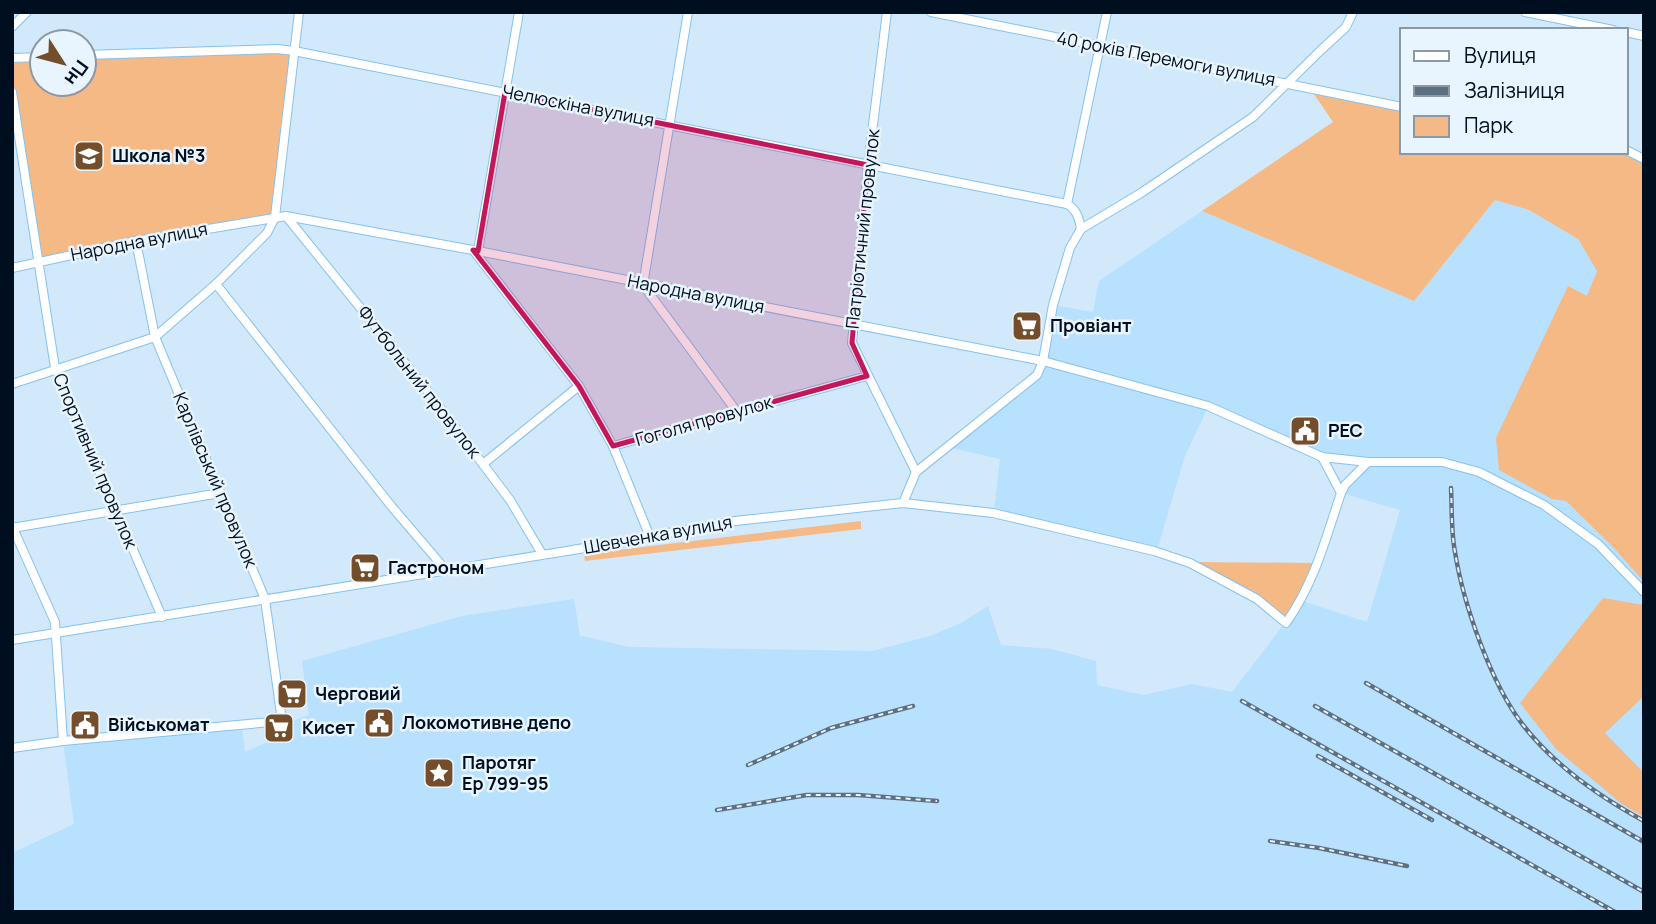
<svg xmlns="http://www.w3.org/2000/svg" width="1656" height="924" viewBox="0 0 1656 924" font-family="Manrope,sans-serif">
	<rect width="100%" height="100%" fill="#d1e9fb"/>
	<!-- built -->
	<polygon fill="#b8e0ff" points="1495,200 1529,210 1578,239 1597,271 1528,448 1644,550 1644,912 12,912 12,853 74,824 63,741 242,727 245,752 293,731 290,722 309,715 302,661 462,616 574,599 580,637 583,636 629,647 872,651 930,636 961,623 988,606 1001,645 1052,649 1096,661 1097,685 1144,695 1192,684 1232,692 1302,601 1367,622 1400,510 1341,493 1367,463 1322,457 1208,407 1185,456 1157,550 1066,526 994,511 1000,459 948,447 1037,375 1053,305 1093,312 1099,281 1202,211 1414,301"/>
	<!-- green -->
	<g fill="#f5b985">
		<polygon points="294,51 275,217 38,262 12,92 12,58 42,57 42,84 84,84 84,55"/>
		<polygon points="1310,88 1402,107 1402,152 1626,152 1644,159 1644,582 1614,548 1566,501 1552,499 1499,470 1496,438 1568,286 1587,296 1597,271 1578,239 1529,210 1495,200 1414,301 1202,211 1333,122"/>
		<polygon points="861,521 861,529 585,561 584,554"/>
		<polygon points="1193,562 1318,563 1286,623 1257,599"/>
		<polygon points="1603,598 1644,605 1644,696 1605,733 1644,773 1644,817 1622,804 1556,749 1520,703"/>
	</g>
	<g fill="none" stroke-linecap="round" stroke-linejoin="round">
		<!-- minor casing -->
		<g stroke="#85c2ef" stroke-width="10">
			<g id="minor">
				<polyline points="688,12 643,285 737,412"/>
				<polyline points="887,12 868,165 852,343 916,472"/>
				<polyline points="931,12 1402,107"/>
				<polyline points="1525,12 1613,30"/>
				<polyline points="12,27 27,12"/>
				<polyline points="1626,32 1644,36"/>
				<polyline points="84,55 277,49 294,51 1067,204"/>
				<polyline points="12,58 42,57"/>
				<polyline points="12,92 55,368 162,617"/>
				<polyline points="1626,150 1644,159"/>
				<polyline points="286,216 426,389 510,500 542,554"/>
				<path d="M1081 229C1079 218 1077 210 1067 204L1107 12"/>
				<polyline points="473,250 579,386 613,446 867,376"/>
				<polyline points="478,251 519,12"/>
				<polyline points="12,268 136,241 286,216 478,251 1043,361 1208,406 1322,457 1368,462 1442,462 1479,472 1544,505 1598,544 1644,592"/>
				<polyline points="216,284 392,507 445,569"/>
				<polyline points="12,384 155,337 216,284 267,233 275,217 299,12"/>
				<polyline points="613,446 650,537"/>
				<polyline points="483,464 579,386"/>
				<polyline points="1341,493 1345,485 1368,462"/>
				<polyline points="903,503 916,472 1037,375 1043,361 1053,305 1070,248 1081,229 1141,193 1253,117 1320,51 1346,27 1353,12"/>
				<polyline points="12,526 55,622 63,741"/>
				<polyline points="12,528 220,493"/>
				<path d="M12 640 573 550 735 521 903 503 993 513 1154 551 1190 563 1257 599 1286 623C1314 584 1326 538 1341 493L1322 457"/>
				<polyline points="12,748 63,741 282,721 265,599 155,337 136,241"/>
			</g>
		</g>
		<!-- minor -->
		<use href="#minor" stroke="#fff" stroke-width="8"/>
		<!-- rail casing -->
		<g stroke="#5d7080" stroke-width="4.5">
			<g id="rail">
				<path d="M1451 488C1452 509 1451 531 1455 552 1463 603 1491 684 1523 725 1554 765 1600 797 1644 821"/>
				<polyline points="1366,683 1644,842"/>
				<polyline points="1242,701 1615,912"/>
				<polyline points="1315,706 1644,892"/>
				<polyline points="1318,756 1432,820"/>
				<polyline points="748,765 831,728 913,706"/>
				<polyline points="717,810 807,795 858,795 937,801"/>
				<polyline points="1270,841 1319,848 1407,866"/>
			</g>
		</g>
		<!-- rail -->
		<use href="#rail" stroke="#e8f4fe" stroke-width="2" stroke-dasharray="5" stroke-linecap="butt"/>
	</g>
	<!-- marked area -->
	<path fill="#c2185b" fill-opacity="0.2" stroke="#c2185b" stroke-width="5" stroke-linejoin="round" d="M505 92 868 165 852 343 867 376 613 446 579 386 473 250 478 251Z"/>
	<!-- icons -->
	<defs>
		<g id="school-square" transform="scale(1.575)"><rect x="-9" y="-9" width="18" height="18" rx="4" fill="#744e2b" stroke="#e8f4fe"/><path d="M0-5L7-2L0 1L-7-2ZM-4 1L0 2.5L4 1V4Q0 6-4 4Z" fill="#fff"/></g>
		<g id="supermarket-square" transform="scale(1.575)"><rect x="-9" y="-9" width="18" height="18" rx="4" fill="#744e2b" stroke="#e8f4fe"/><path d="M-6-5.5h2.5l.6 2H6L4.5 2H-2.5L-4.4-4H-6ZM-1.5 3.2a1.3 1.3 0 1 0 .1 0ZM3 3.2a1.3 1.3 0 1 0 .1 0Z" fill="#fff"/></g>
		<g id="civic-square" transform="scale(1.575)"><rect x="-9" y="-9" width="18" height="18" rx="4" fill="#744e2b" stroke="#e8f4fe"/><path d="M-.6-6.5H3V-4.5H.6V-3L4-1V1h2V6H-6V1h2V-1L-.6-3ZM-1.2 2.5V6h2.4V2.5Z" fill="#fff"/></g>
		<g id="sight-square" transform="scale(1.575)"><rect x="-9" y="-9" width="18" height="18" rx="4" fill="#744e2b" stroke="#e8f4fe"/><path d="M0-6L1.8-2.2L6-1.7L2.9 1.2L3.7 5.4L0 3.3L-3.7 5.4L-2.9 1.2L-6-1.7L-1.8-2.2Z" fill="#fff"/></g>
	</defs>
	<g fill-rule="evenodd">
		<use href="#school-square" x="89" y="156"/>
		<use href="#supermarket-square" x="1027" y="326"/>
		<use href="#civic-square" x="1305" y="431"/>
		<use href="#supermarket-square" x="365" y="568"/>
		<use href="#supermarket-square" x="292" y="694"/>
		<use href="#civic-square" x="379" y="723"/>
		<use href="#civic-square" x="85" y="725"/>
		<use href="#supermarket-square" x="279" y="728"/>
		<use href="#sight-square" x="439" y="773"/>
	</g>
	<g text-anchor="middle" stroke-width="5" stroke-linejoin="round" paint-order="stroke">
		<!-- street labels -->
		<g font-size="18" fill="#000f1f" stroke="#e8f4fe">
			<text transform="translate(1166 59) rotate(11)" y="6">40 років Перемоги вулиця</text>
			<text transform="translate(578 106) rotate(11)" y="6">Челюскіна вулиця</text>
			<text transform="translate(863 229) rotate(-84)" y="6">Патріотичний провулок</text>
			<text transform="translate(139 242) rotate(-11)" y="6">Народна вулиця</text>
			<text transform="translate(696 294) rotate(11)" y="6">Народна вулиця</text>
			<text transform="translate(419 382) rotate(52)" y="6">Футбольний провулок</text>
			<text transform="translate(704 421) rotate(-16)" y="6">Гоголя провулок</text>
			<text transform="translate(95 461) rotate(67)" y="6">Спортивний провулок</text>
			<text transform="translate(215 480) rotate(67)" y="6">Карлівський провулок</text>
			<text transform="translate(658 535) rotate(-10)" y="6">Шевченка вулиця</text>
		</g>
		<!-- poi labels -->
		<g font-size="18" font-weight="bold" fill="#000f1f" stroke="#e8f4fe" text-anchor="start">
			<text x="112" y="162">Школа №3</text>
			<text x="1050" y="332">Провіант</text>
			<text x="1328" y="437">РЕС</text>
			<text x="388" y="574">Гастроном</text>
			<text x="315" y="700">Черговий</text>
			<text x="402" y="729">Локомотивне депо</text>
			<text x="108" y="731">Військомат</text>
			<text x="302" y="734">Кисет</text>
			<text x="462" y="769">Паротяг<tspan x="462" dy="21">Ер 799-95</tspan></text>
		</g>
	</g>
	<!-- border -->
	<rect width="1656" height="924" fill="none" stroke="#000f1f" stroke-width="28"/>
	<!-- legend -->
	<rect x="1400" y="28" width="228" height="126" fill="#e8f4fe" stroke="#8b98a5" stroke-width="2"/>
	<rect x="1414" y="51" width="35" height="10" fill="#ffffff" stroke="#8b98a5" stroke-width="2"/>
	<text x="1464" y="63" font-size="21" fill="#000f1f">Вулиця</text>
	<rect x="1414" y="86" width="35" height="10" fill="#5d7080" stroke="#8b98a5" stroke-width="2"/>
	<text x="1464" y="98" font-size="21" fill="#000f1f">Залізниця</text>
	<rect x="1414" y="116" width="35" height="21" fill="#f5b985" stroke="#8b98a5" stroke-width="2"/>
	<text x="1464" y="133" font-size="21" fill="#000f1f">Парк</text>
	<!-- north arrow -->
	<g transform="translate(63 63) rotate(126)"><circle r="33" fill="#e8f4fe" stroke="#8b98a5" stroke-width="2"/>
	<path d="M0-5L12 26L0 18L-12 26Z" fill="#744e2b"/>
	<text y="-10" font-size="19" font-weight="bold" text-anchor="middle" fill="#000f1f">Пн</text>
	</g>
</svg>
